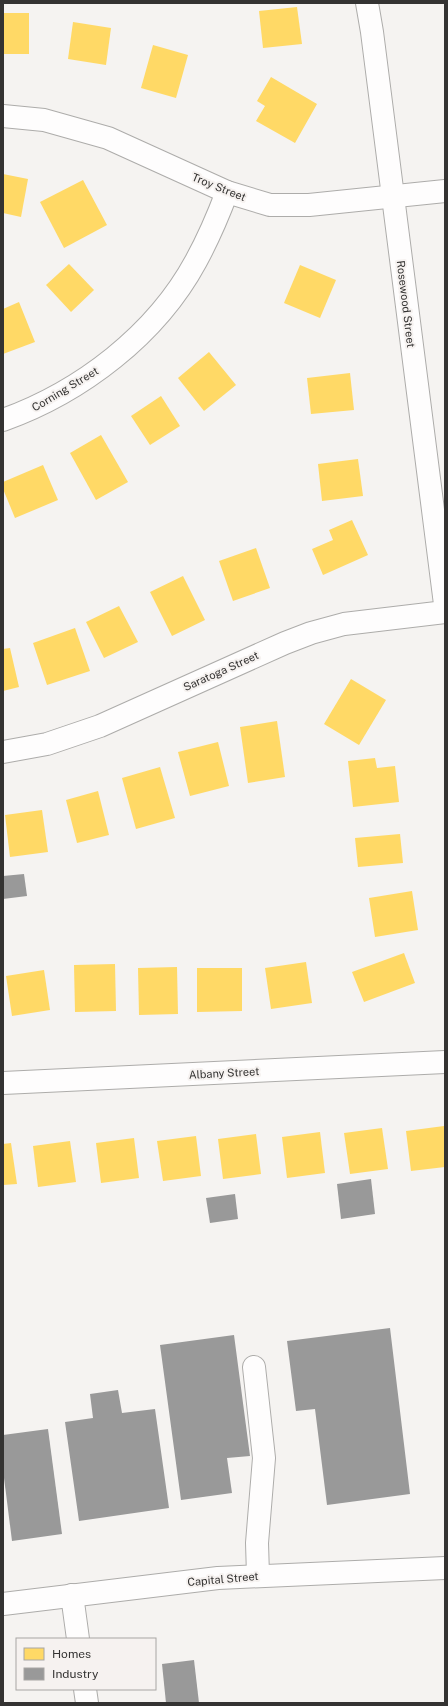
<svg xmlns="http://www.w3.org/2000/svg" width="448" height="1706" viewBox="0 0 448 1706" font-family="'Public Sans',sans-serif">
	<rect width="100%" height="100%" fill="#f5f3f1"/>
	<!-- homes -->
	<g fill="#ffd966">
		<polygon points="297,7 302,44 263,48 259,11"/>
		<rect x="3" y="13" width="26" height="41"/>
		<polygon points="73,22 111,28 106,65 68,59"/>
		<polygon points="153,45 188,55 176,98 141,88"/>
		<polygon points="271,77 317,104 295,143 256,121 265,106 257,101"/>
		<polygon points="3,174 28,179 21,217 3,213"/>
		<polygon points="83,180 107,225 64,248 40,202"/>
		<polygon points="69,264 94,290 71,312 46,285"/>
		<polygon points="300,265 336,280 320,318 284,303"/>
		<polygon points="19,302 35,342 3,354 3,309"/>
		<polygon points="209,352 236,385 204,411 178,378"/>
		<polygon points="350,373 354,410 311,414 307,378"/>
		<polygon points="161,396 180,426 150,445 131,416"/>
		<polygon points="101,435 128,482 96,500 70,453"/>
		<polygon points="358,459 363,496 322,501 318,464"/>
		<polygon points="43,465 58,500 15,518 3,489 3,482"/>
		<polygon points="352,520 368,555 323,575 312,549 333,540 329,530"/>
		<polygon points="256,548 270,588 233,601 219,561"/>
		<polygon points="183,576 205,620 172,636 150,592"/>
		<polygon points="119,606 138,642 104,658 86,622"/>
		<polygon points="75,628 90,671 47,685 33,643"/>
		<polygon points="10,648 19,687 3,691 3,649"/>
		<polygon points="351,679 386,700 359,745 324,724"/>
		<polygon points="277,721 285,777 248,783 240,727"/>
		<polygon points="218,742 229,786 190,796 178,752"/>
		<polygon points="375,758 377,768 395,766 399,802 353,807 348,761"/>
		<polygon points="160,767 175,818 136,829 122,778"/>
		<polygon points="98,791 109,835 77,843 66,800"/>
		<polygon points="42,810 48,852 10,857 5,815"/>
		<polygon points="400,834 403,863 358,867 355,838"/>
		<polygon points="412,891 418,930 375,937 369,898"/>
		<polygon points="404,953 415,983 364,1002 352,972"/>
		<polygon points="306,962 312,1003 271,1009 265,968"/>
		<polygon points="115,964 116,1011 75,1012 74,965"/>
		<polygon points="177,967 178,1014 139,1015 138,968"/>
		<polygon points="197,968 242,968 242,1011 197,1012"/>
		<polygon points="44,970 50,1010 12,1016 6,976"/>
		<polygon points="444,1126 445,1167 411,1171 406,1131"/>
		<polygon points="382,1128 388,1169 350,1174 344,1133"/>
		<polygon points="320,1132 325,1173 287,1178 282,1137"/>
		<polygon points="256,1134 261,1174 223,1179 218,1139"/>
		<polygon points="196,1136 201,1176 163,1181 157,1141"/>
		<polygon points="134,1138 139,1178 101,1183 96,1143"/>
		<polygon points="70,1141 76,1182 38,1187 33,1146"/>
		<polygon points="11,1143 17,1184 3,1185 3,1144"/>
	</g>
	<!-- industry -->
	<g fill="#999">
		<polygon points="24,874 27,896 3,899 3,876"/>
		<polygon points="371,1179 375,1214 341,1219 337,1184"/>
		<polygon points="235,1194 238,1219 210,1223 206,1198"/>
		<polygon points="390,1328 410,1494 327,1505 315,1409 296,1411 287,1341"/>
		<polygon points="234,1335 250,1456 227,1458 232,1493 181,1500 160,1345"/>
		<polygon points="118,1390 122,1413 155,1409 169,1508 79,1521 65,1422 93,1418 90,1394"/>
		<polygon points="48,1429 62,1534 12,1541 3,1470 3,1435"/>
		<polygon points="194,1660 199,1703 166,1703 162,1664"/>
	</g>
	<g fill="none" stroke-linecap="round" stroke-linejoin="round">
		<!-- minor casing -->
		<g stroke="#adacaa" stroke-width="24">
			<g id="minor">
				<polyline points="367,3 372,32 445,604"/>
				<polyline points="3,116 44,120 108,138 227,192 270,205 309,205 445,191"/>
				<path d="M3 420C81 392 156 335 196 261 208 239 218 216 227 192"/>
				<polyline points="3,752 47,744 100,726 285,643 311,633 344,624 445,612"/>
				<polyline points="3,1083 445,1062"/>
				<polyline points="254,1367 264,1458 257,1543 258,1575"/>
				<polyline points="72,1595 78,1639"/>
				<polyline points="3,1604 218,1578 445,1568"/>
				<polyline points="85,1689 87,1703"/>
			</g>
		</g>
		<!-- minor -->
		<use href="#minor" stroke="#fefdfd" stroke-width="22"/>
	</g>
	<g text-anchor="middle" stroke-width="4" stroke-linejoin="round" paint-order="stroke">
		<!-- street labels -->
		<g font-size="11" fill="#343332" stroke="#f6f2f0">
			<text transform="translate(219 187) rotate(22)" y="4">Troy Street</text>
			<text transform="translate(406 304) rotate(83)" y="4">Rosewood Street</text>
			<text transform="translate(65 389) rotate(-31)" y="4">Corning Street</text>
			<text transform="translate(221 671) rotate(-24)" y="4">Saratoga Street</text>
			<text transform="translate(224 1073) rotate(-3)" y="4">Albany Street</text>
			<text transform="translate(223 1579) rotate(-5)" y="4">Capital Street</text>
		</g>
	</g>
	<!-- border -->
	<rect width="448" height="1706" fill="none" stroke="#343332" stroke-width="8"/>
	<!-- legend -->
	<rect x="16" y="1638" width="140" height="52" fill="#f6f2f0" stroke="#a8a6a4"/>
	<rect x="24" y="1648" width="20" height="12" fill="#ffd966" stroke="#a8a6a4"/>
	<text x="52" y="1658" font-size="12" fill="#343332">Homes</text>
	<rect x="24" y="1668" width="20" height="12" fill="#999999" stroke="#a8a6a4"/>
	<text x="52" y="1678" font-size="12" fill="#343332">Industry</text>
</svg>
